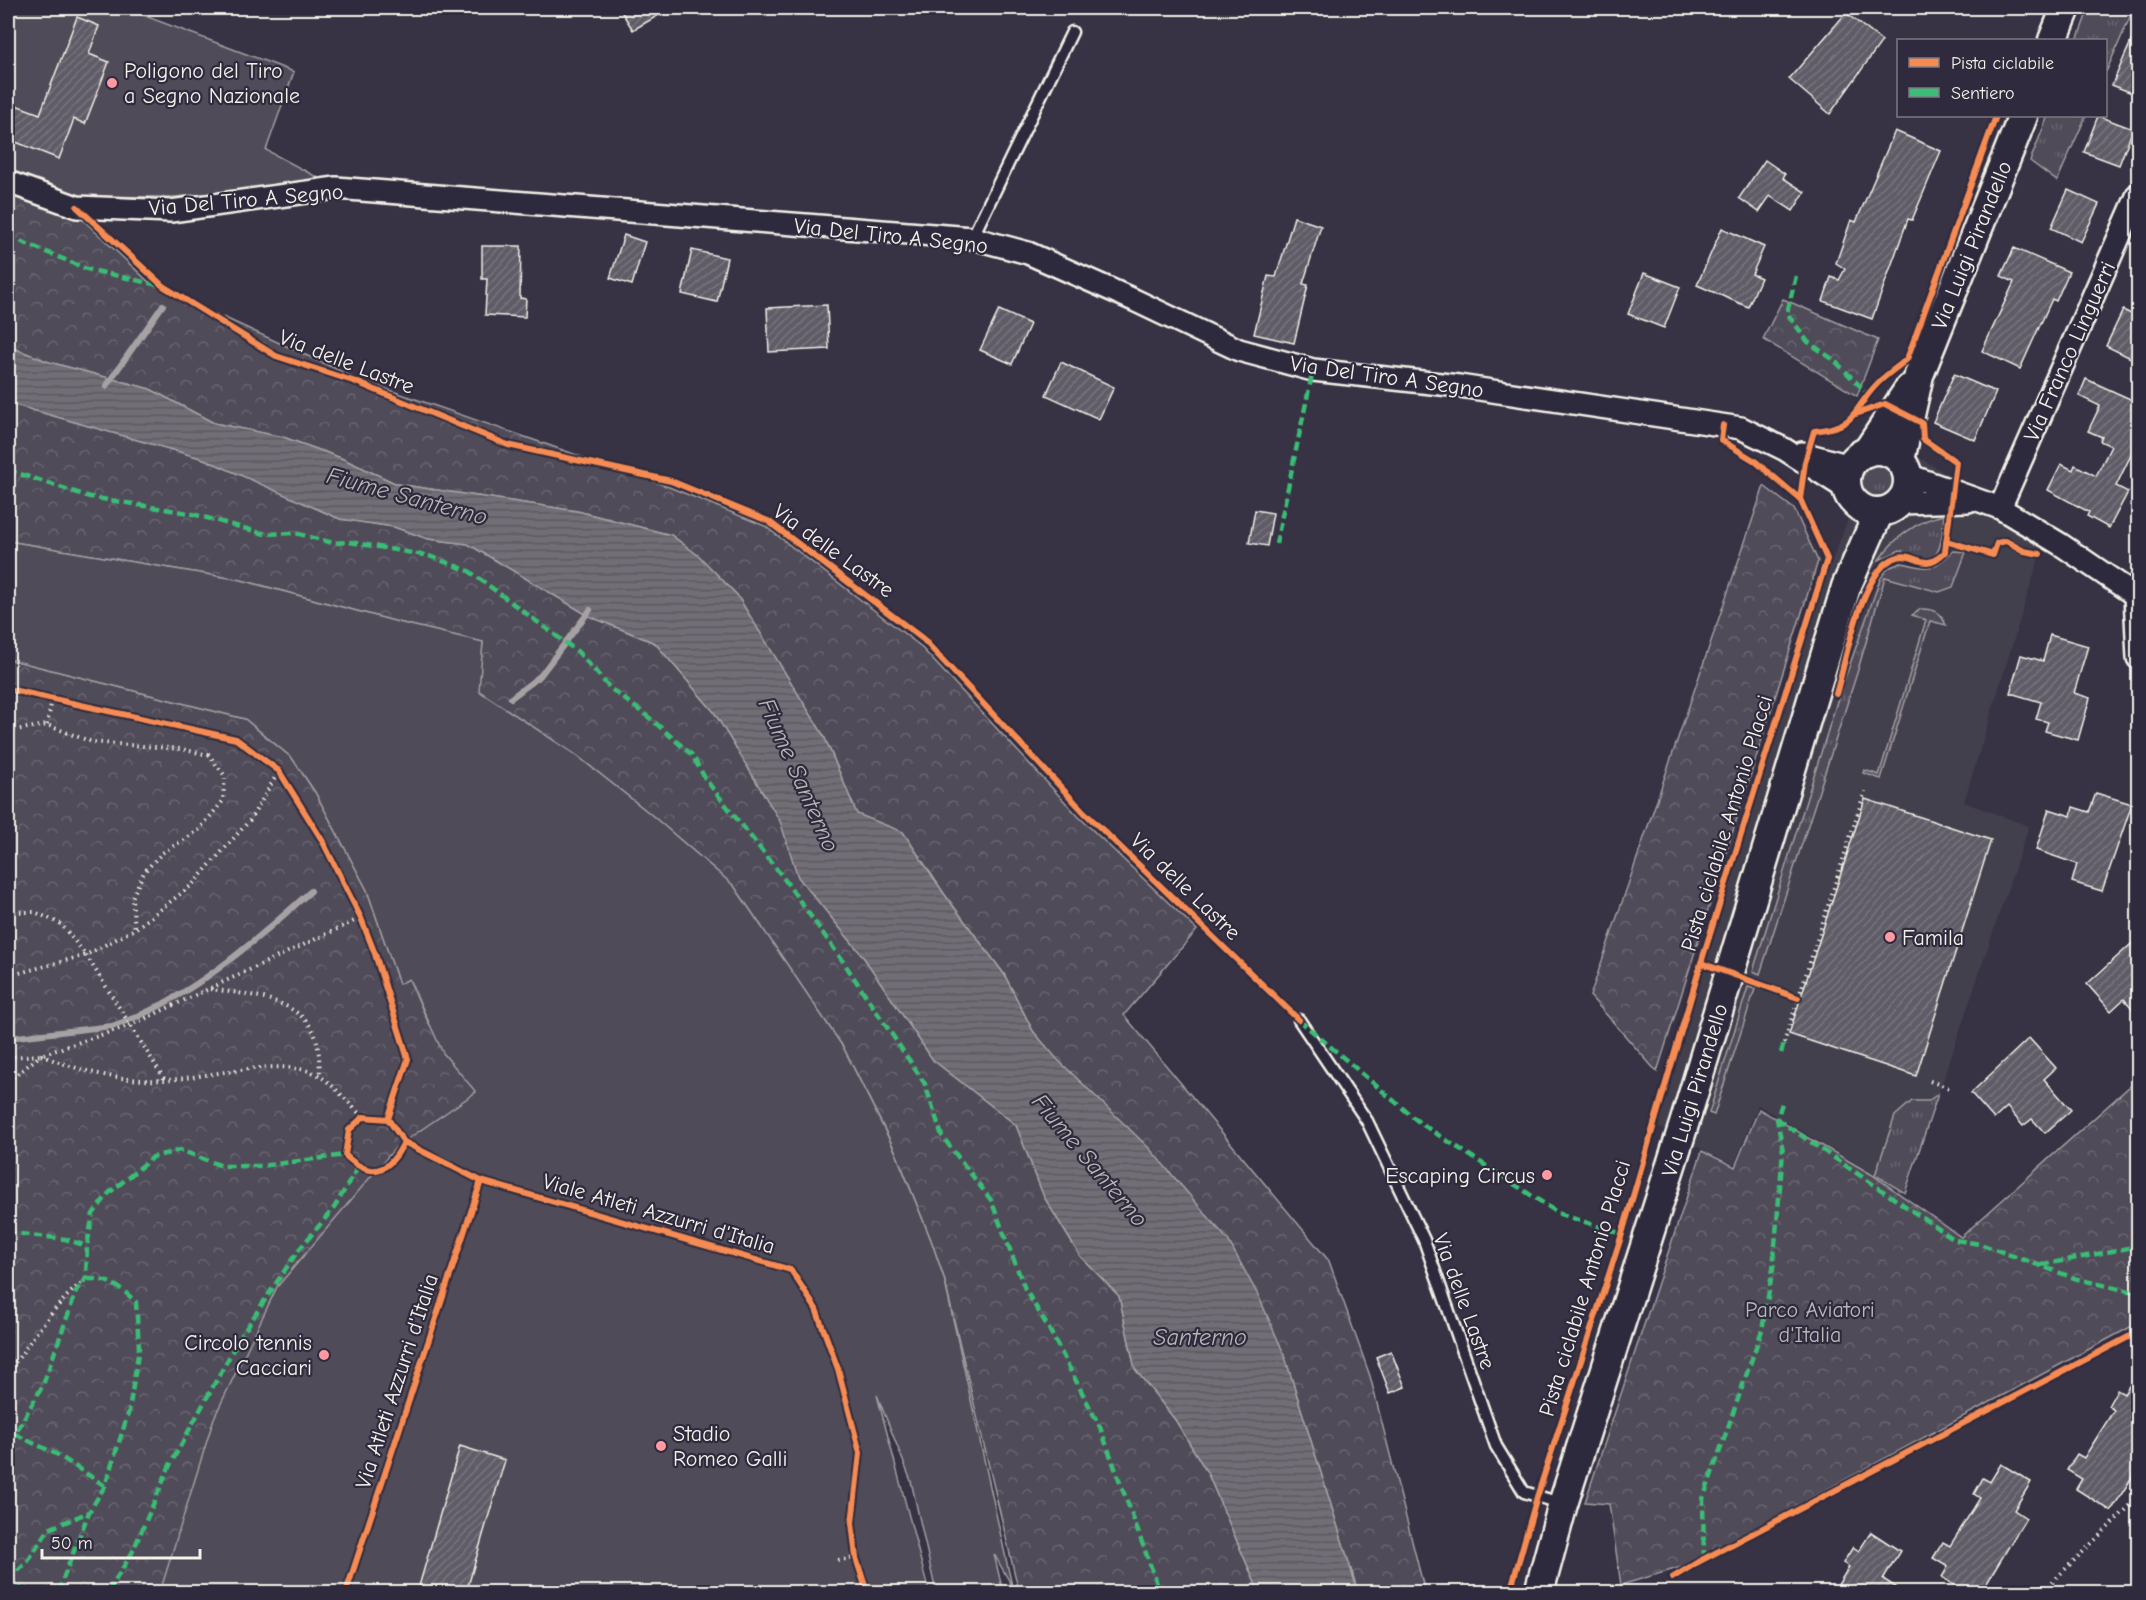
<svg xmlns="http://www.w3.org/2000/svg" width="2146" height="1600" viewBox="0 0 2146 1600" font-family="'Comic Neue',sans-serif">
	<defs>
		<pattern id="grass-tufts" width="24" height="20" patternUnits="userSpaceOnUse" patternTransform="scale(1.5)"><rect width="24" height="20" fill="#504b59"/><path d="M3 7l-1-3M5 7V3M7 7l1-3M15 17l-1-3M17 17v-4M19 17l1-3" fill="none" stroke="#6a6571"/></pattern>
		<pattern id="forest-crowns" width="20" height="18" patternUnits="userSpaceOnUse" patternTransform="scale(1.5)"><rect width="20" height="18" fill="#504b59"/><path d="M2 6a3 3 0 1 1 6 0M12 15a3 3 0 1 1 6 0" fill="none" stroke="#6a6571"/></pattern>
		<pattern id="water-rules" width="6" height="5" patternUnits="userSpaceOnUse" patternTransform="scale(1.5)"><rect width="6" height="5" fill="#726e77"/><path d="M0 2.5h6" fill="none" stroke="#5b595c"/></pattern>
		<pattern id="building-hatch" width="6" height="6" patternUnits="userSpaceOnUse" patternTransform="scale(1.5)"><rect width="6" height="6" fill="#5f5c67"/><path d="M-1 1l2-2M0 6l6-6M5 7l2-2" fill="none" stroke="#77747d"/></pattern>
	</defs>
	<rect width="100%" height="100%" fill="#373244"/>
	<filter id="ink" filterUnits="userSpaceOnUse"><feTurbulence type="fractalNoise" baseFrequency=".0167" numOctaves="2"/><feDisplacementMap in="SourceGraphic" scale="12" xChannelSelector="R" yChannelSelector="G"/><feConvolveMatrix kernelMatrix="1 2 1 2 8 2 1 2 1" color-interpolation-filters="sRGB"/></filter>
	<g filter="url(#ink)">
		<!-- built -->
		<polygon fill="#433f4e" points="1881,434 2046,535 1964,802 2029,826 1905,1193 1758,1105 1734,1165 1656,1126 1733,839 1794,658"/>
		<!-- grass -->
		<g fill="url(#grass-tufts)" stroke="#a29ea0" stroke-width="1.5">
			<polygon points="2089,8 2134,8 2106,72 2106,40 2077,40"/>
			<polygon points="2048,116 2086,116 2057,181 2030,161"/>
			<circle cx="1877" cy="481" r="19"/>
			<path d="M1944 515C1942 528 1944 562 1923 559 1916 558 1908 552 1900 550L1879 560C1892 539 1920 519 1944 515Z"/>
			<path d="M1953 551 1966 552 1953 587 1939 592 1885 577 1857 673 1760 974 1753 971 1839 695 1881 577 1888 568 1901 563C1928 568 1931 573 1953 551Z"/>
			<path d="M1921 609C1935 609 1940 612 1946 625L1930 621 1881 779 1863 773 1864 770 1879 775 1926 620 1912 615Z"/>
			<polygon points="1748,987 1755,989 1714,1115 1709,1113"/>
			<polygon points="1938,1094 1905,1193 1875,1175 1895,1116 1912,1101 1928,1101"/>
		</g>
		<!-- forest -->
		<g fill="url(#forest-crowns)" stroke="#a29ea0" stroke-width="1.5">
			<polygon points="8,174 81,218 151,284 358,379 669,487 765,526 919,645 1079,817 1197,930 1124,1015 1329,1261 1370,1376 1425,1592 1358,1592 1284,1354 1033,1031 1004,974 945,895 903,832 857,814 824,736 737,595 699,556 671,535 577,511 397,484 341,458 283,437 214,423 150,389 49,362 8,346"/>
			<polygon points="1783,299 1878,340 1857,396 1763,339"/>
			<polygon points="8,403 204,459 340,519 394,527 428,539 468,544 589,616 655,643 714,712 781,821 798,877 862,955 933,1060 1016,1125 1044,1197 1080,1256 1119,1296 1135,1369 1176,1421 1207,1472 1259,1592 1019,1592 944,1278 931,1240 895,1150 843,1047 734,886 648,812 576,755 478,691 483,642 398,622 241,580 8,541"/>
			<polygon points="1764,486 1794,509 1818,561 1657,1072 1590,996"/>
			<polygon points="8,659 245,719 292,758 315,792 367,890 399,984 409,979 428,1022 476,1092 886,1592 8,1592"/>
			<polygon points="2138,1079 2138,1323 1697,1559 1698,1562 1621,1585 1609,1504 1585,1502 1702,1151 1735,1167 1759,1109 1871,1174 1961,1237"/>
		</g>
		<!-- pitch -->
		<g fill="#504b59" stroke="#a29ea0" stroke-width="1.5">
			<polygon points="8,8 124,8 294,72 266,150 328,183 174,197 63,196 8,173"/>
			<polygon points="8,541 241,580 398,622 483,642 479,691 576,755 648,812 734,886 843,1047 895,1151 931,1240 944,1278 1012,1586 994,1554 1003,1592 936,1592 911,1481 877,1395 929,1592 160,1592 214,1418 277,1287 396,1147 476,1092 443,1053 409,979 399,984 367,890 315,792 292,758 245,719 8,659"/>
		</g>
		<!-- water -->
		<polygon fill="url(#water-rules)" stroke="#a6a2a4" stroke-width="1.5" points="8,346 49,362 150,389 214,423 283,437 341,458 397,484 577,511 671,535 699,556 737,595 824,736 857,814 903,832 945,895 1004,974 1033,1031 1057,1059 1149,1148 1228,1240 1259,1297 1284,1354 1358,1592 1259,1592 1207,1472 1176,1421 1135,1369 1119,1296 1080,1256 1044,1197 1016,1125 933,1060 862,955 798,877 780,821 714,712 655,643 589,616 468,544 428,539 394,527 340,519 204,459 8,403"/>
		<g fill="none" stroke-linecap="round" stroke-linejoin="round">
			<!-- stream -->
			<g stroke="#a6a2a4" stroke-width="6">
				<polyline points="106,386 163,305"/>
				<polyline points="511,698 540,676 590,610"/>
				<path d="M8 1038 112 1026C187 1002 253 943 311 891"/>
			</g>
		</g>
		<!-- building -->
		<g fill="url(#building-hatch)" stroke="#f4f1e8" stroke-width="1.5">
			<polygon points="619,8 671,8 633,30"/>
			<polygon points="1846,13 1882,41 1830,114 1789,79"/>
			<polygon points="77,17 99,26 89,54 109,62 85,124 74,119 59,159 8,139 8,102 40,114"/>
			<polygon points="2139,23 2139,96 2112,85"/>
			<polygon points="2098,116 2133,129 2119,165 2084,152"/>
			<polygon points="1895,131 1941,151 1912,220 1908,219 1872,319 1823,301 1831,277 1839,280 1845,269 1836,263 1851,220 1856,222"/>
			<polygon points="1765,160 1785,174 1783,178 1805,192 1793,211 1770,196 1759,212 1739,198"/>
			<polygon points="2068,190 2099,204 2081,242 2051,228"/>
			<polygon points="1294,217 1321,226 1303,284 1308,285 1294,343 1254,334 1268,276 1276,277"/>
			<polygon points="1722,228 1764,247 1752,274 1761,278 1748,307 1697,285"/>
			<polygon points="624,235 645,242 632,285 610,278"/>
			<polygon points="482,246 521,246 520,298 526,299 525,317 485,315 487,279 482,279"/>
			<polygon points="2014,248 2069,272 2056,301 2052,299 2020,369 1982,351 2014,282 2001,276"/>
			<polygon points="692,250 727,258 717,302 682,294"/>
			<polygon points="1644,273 1680,287 1664,328 1628,314"/>
			<polygon points="827,305 829,349 769,352 767,308"/>
			<polygon points="999,310 1030,324 1012,364 980,350"/>
			<polygon points="2123,310 2139,318 2139,362 2106,346"/>
			<polygon points="1061,362 1114,387 1099,419 1046,395"/>
			<polygon points="1954,374 1996,392 1975,440 1933,422"/>
			<polygon points="2086,379 2139,403 2139,458 2131,455 2116,486 2128,492 2109,528 2087,516 2089,512 2048,490 2061,464 2073,470 2075,465 2096,476 2111,446 2100,441 2102,437 2088,431 2100,406 2079,396"/>
			<polygon points="1255,510 1273,513 1267,546 1249,543"/>
			<polygon points="2050,635 2088,646 2074,693 2090,698 2078,740 2045,731 2048,722 2036,719 2041,702 2010,693 2021,655 2043,661"/>
			<polygon points="2096,793 2132,804 2102,891 2072,882 2077,864 2036,850 2049,809 2071,816 2073,807 2089,812"/>
			<polygon points="1865,799 1991,840 1916,1076 1789,1034"/>
			<polygon points="2139,937 2139,1016 2124,999 2111,1011 2087,984"/>
			<polygon points="2029,1038 2056,1068 2044,1079 2071,1110 2045,1133 2032,1119 2023,1126 2007,1107 1994,1119 1971,1093"/>
			<polygon points="1391,1351 1405,1387 1390,1393 1376,1357"/>
			<polygon points="2139,1370 2139,1466 2111,1511 2076,1489 2082,1479 2067,1470 2077,1454 2084,1458 2114,1410 2108,1406 2117,1390 2124,1394"/>
			<polygon points="460,1446 505,1460 466,1593 417,1593"/>
			<polygon points="2001,1464 2031,1482 2014,1510 2026,1518 1981,1593 1966,1593 1942,1577 1948,1567 1933,1558 1943,1542 1950,1546 1980,1498 1974,1494 1983,1478 1990,1482"/>
			<polygon points="1871,1532 1900,1551 1883,1579 1905,1593 1833,1593 1849,1567 1843,1563 1853,1547 1859,1551"/>
		</g>
		<g fill="none" stroke-linecap="round" stroke-linejoin="round">
			<!-- lane casing -->
			<g stroke="#f4f1e8" stroke-width="15">
				<g id="lane">
					<polyline points="972,238 1072,32"/>
					<polyline points="1299,1020 1367,1121 1424,1240 1496,1446 1524,1492 1563,1504"/>
				</g>
			</g>
			<!-- street casing -->
			<g stroke="#f4f1e8" stroke-width="26">
				<g id="street">
					<polyline points="8,182 77,207 171,211 336,188 972,238 1028,253 1134,300 1239,350 1313,370 1459,386 1741,428 1784,449 1848,490"/>
					<polyline points="1802,453 1850,466"/>
					<polyline points="1908,475 2000,508 2060,544 2138,597"/>
					<polyline points="1900,503 1968,501"/>
					<polyline points="2000,508 2138,194"/>
					<polyline points="2138,587 2135,595 2138,658"/>
				</g>
			</g>
			<!-- secondary casing -->
			<g stroke="#f4f1e8" stroke-width="33">
				<g id="secondary">
					<polyline points="2053,40 2066,8"/>
					<circle cx="1877" cy="481" r="31"/>
					<polyline points="1867,452 1909,389"/>
					<polyline points="1900,460 1919,375 2023,116"/>
					<polyline points="1539,1592 1563,1504 1685,1121 1846,587 1879,512"/>
				</g>
			</g>
			<!-- path -->
			<g stroke="#f4f1e8" stroke-width="4" stroke-dasharray="1.5 4.5" stroke-linecap="butt">
				<polyline points="47,725 52,699"/>
				<polyline points="8,731 47,725 92,742 181,749 209,755 225,776 223,801 198,831 162,853 144,872 132,898 135,929"/>
				<polyline points="8,912 35,912 61,924 86,955 165,1080"/>
				<polyline points="8,976 86,955 135,929 192,885 250,820 279,771"/>
				<path d="M210 989C242 994 289 996 310 1026 320 1040 319 1060 320 1076"/>
				<polyline points="1784,1043 1865,791"/>
				<polyline points="8,1057 41,1055 131,1025 361,918"/>
				<path d="M8 1081 41 1055C82 1072 121 1082 166 1080 206 1078 285 1055 320 1076 335 1086 350 1105 363 1117"/>
				<polyline points="1930,1081 1952,1089"/>
				<path d="M8 1372C35 1337 50 1308 86 1279"/>
				<polyline points="838,1560 856,1558"/>
				<polyline points="2031,1592 2046,1588 2138,1498"/>
			</g>
			<!-- lane -->
			<use href="#lane" stroke="#2f2a3d" stroke-width="10"/>
			<!-- street -->
			<use href="#street" stroke="#2f2a3d" stroke-width="21"/>
			<!-- secondary -->
			<use href="#secondary" stroke="#2f2a3d" stroke-width="28"/>
			<!-- quiet -->
			<g stroke="#3abd76" stroke-width="4.5" stroke-dasharray="9 4.5" stroke-linecap="butt">
				<polyline points="8,236 87,269 158,285"/>
				<polyline points="1796,276 1787,313 1808,342 1834,360 1869,395"/>
				<polyline points="8,470 90,497 189,513 265,534 295,533 333,543 350,542 429,556 469,571 578,652 611,689 651,719 692,755 706,780 782,876 842,960 925,1084 942,1136 991,1200 1025,1289 1048,1327 1100,1427 1160,1592"/>
				<polyline points="1276,544 1313,370"/>
				<polyline points="1299,1020 1420,1123 1560,1214 1622,1234"/>
				<polyline points="1781,1053 1784,1043"/>
				<polyline points="1777,1119 1955,1240 1980,1244 2077,1279 2138,1293"/>
				<polyline points="8,1230 13,1233 65,1239 87,1246"/>
				<polyline points="2041,1265 2138,1246"/>
				<polyline points="15,1434 58,1455 105,1486"/>
				<polyline points="8,1440 15,1434 43,1385 76,1292 86,1279 87,1246 93,1214 109,1193 153,1157 180,1150 222,1166 261,1166 345,1155"/>
				<polyline points="1704,1559 1703,1499 1762,1330 1773,1269 1783,1151 1777,1119 1783,1100"/>
				<polyline points="9,1579 25,1592"/>
				<polyline points="8,1581 28,1561 49,1529 89,1512"/>
				<path d="M58 1592 89 1512 105 1486 129 1411 139 1348 136 1302C120 1287 109 1278 86 1279"/>
				<polyline points="108,1592 132,1553 170,1465 239,1339 297,1252 334,1208 358,1167"/>
			</g>
			<!-- cycleway casing -->
			<g stroke="#2f2a3d" stroke-width="10">
				<g id="cycleway">
					<polyline points="77,207 163,286 276,356 356,382 508,445 671,481 768,521 923,639 1084,812 1299,1020"/>
					<polyline points="1723,425 1721,440 1755,461 1800,499"/>
					<polyline points="1946,541 1993,555 1997,543 2006,541 2024,551 2040,554"/>
					<polyline points="8,689 236,739 279,771 322,840 361,918 375,954 408,1059 388,1119"/>
					<path d="M1836 694C1846 661 1861 570 1895 558 1916 550 1922 575 1945 552L1956 462 1923 439 1922 423 1885 404 1856 414"/>
					<polyline points="1701,963 1798,998"/>
					<path d="M404 1142C389 1173 371 1180 345 1155L349 1130 363 1117 388 1119 404 1142 481 1181 791 1270 816 1309 838 1369 860 1453 852 1523 856 1558 867 1592"/>
					<polyline points="1672,1578 1698,1562 2138,1332"/>
					<polyline points="346,1592 481,1181"/>
					<path d="M1510 1592 1537 1497 1622 1234 1701 963 1827 559 1800 499 1805 462 1814 431C1860 426 1851 410 1878 383 1887 374 1898 367 1907 359L1996 116"/>
				</g>
			</g>
			<!-- cycleway -->
			<use href="#cycleway" stroke="#f68b52" stroke-width="6"/>
		</g>
	</g>
	<!-- markers -->
	<g fill="#ff9aa2" stroke="#2f2a3d" stroke-width="2">
		<circle cx="112" cy="83" r="6"/>
		<circle cx="1890" cy="937" r="6"/>
		<circle cx="1547" cy="1175" r="6"/>
		<circle cx="324" cy="1355" r="6"/>
		<circle cx="661" cy="1446" r="6"/>
	</g>
	<g text-anchor="middle" stroke-width="4.5" stroke-linejoin="round" paint-order="stroke">
		<!-- poi labels -->
		<g font-size="22" fill="#f4f1e8" stroke="#2f2a3d" text-anchor="start">
			<text x="124" y="78">Poligono del Tiro<tspan x="124" dy="25">a Segno Nazionale</tspan></text>
			<text x="1902" y="945">Famila</text>
			<text x="1535" y="1183" text-anchor="end">Escaping Circus</text>
			<text x="312" y="1350" text-anchor="end">Circolo tennis<tspan x="312" dy="25">Cacciari</tspan></text>
			<text x="673" y="1441">Stadio<tspan x="673" dy="25">Romeo Galli</tspan></text>
		</g>
		<!-- street labels -->
		<g font-size="22" fill="#f4f1e8" stroke="#2f2a3d">
			<text transform="translate(246 199) rotate(-5)" y="8">Via Del Tiro A Segno</text>
			<text transform="translate(891 235) rotate(6)" y="8">Via Del Tiro A Segno</text>
			<text transform="translate(1971 245) rotate(-68)" y="8">Via Luigi Pirandello</text>
			<text transform="translate(2069 351) rotate(-66)" y="8">Via Franco Linguerri</text>
			<text transform="translate(347 361) rotate(21)" y="8">Via delle Lastre</text>
			<text transform="translate(1387 376) rotate(8)" y="8">Via Del Tiro A Segno</text>
			<text transform="translate(834 550) rotate(36)" y="8">Via delle Lastre</text>
			<text transform="translate(1726 823) rotate(-73)" y="8">Pista ciclabile Antonio Placci</text>
			<text transform="translate(1186 886) rotate(44)" y="8">Via delle Lastre</text>
			<text transform="translate(1694 1090) rotate(-73)" y="8">Via Luigi Pirandello</text>
			<text transform="translate(659 1213) rotate(16)" y="8">Viale Atleti Azzurri d'Italia</text>
			<text transform="translate(1584 1288) rotate(-73)" y="8">Pista ciclabile Antonio Placci</text>
			<text transform="translate(1465 1301) rotate(70)" y="8">Via delle Lastre</text>
			<text transform="translate(396 1381) rotate(-72)" y="8">Via Atleti Azzurri d'Italia</text>
		</g>
		<!-- park labels -->
		<g font-size="22" fill="#bbb7b6" stroke="#2f2a3d">
			<text x="1810" y="1317">Parco Aviatori<tspan x="1810" dy="25">d'Italia</tspan></text>
		</g>
		<!-- water labels -->
		<g font-size="24" font-style="italic" fill="#bab6b5" stroke="#2f2a3d">
			<text transform="translate(407 496) rotate(15)" y="8">Fiume Santerno</text>
			<text transform="translate(799 775) rotate(66)" y="8">Fiume Santerno</text>
			<text transform="translate(1090 1160) rotate(50)" y="8">Fiume Santerno</text>
			<text x="1200" y="1345">Santerno</text>
		</g>
	</g>
	<!-- margin -->
	<rect width="2146" height="1600" fill="none" stroke="#2f2a3d" stroke-width="30"/>
	<rect x="15" y="15" width="2116" height="1570" fill="none" stroke="#f4f1e8" stroke-width="2" filter="url(#ink)"/>
	<!-- legend -->
	<rect x="1897" y="39" width="210" height="78" fill="#2f2a3d" stroke="#7e7a81" stroke-width="1.5"/>
	<rect x="1909" y="58" width="30" height="9" fill="#f68b52" stroke="#7e7a81" stroke-width="1.5"/>
	<text x="1951" y="69" font-size="18" fill="#f4f1e8">Pista ciclabile</text>
	<rect x="1909" y="88" width="30" height="9" fill="#3abd76" stroke="#7e7a81" stroke-width="1.5"/>
	<text x="1951" y="99" font-size="18" fill="#f4f1e8">Sentiero</text>
	<!-- scale -->
	<path d="M42 1549v9h158v-9" fill="none" stroke="#f4f1e8" stroke-width="3"/>
	<text x="51" y="1549" font-size="18" fill="#f4f1e8" stroke="#2f2a3d" stroke-width="4.5" paint-order="stroke">50 m</text>
</svg>
